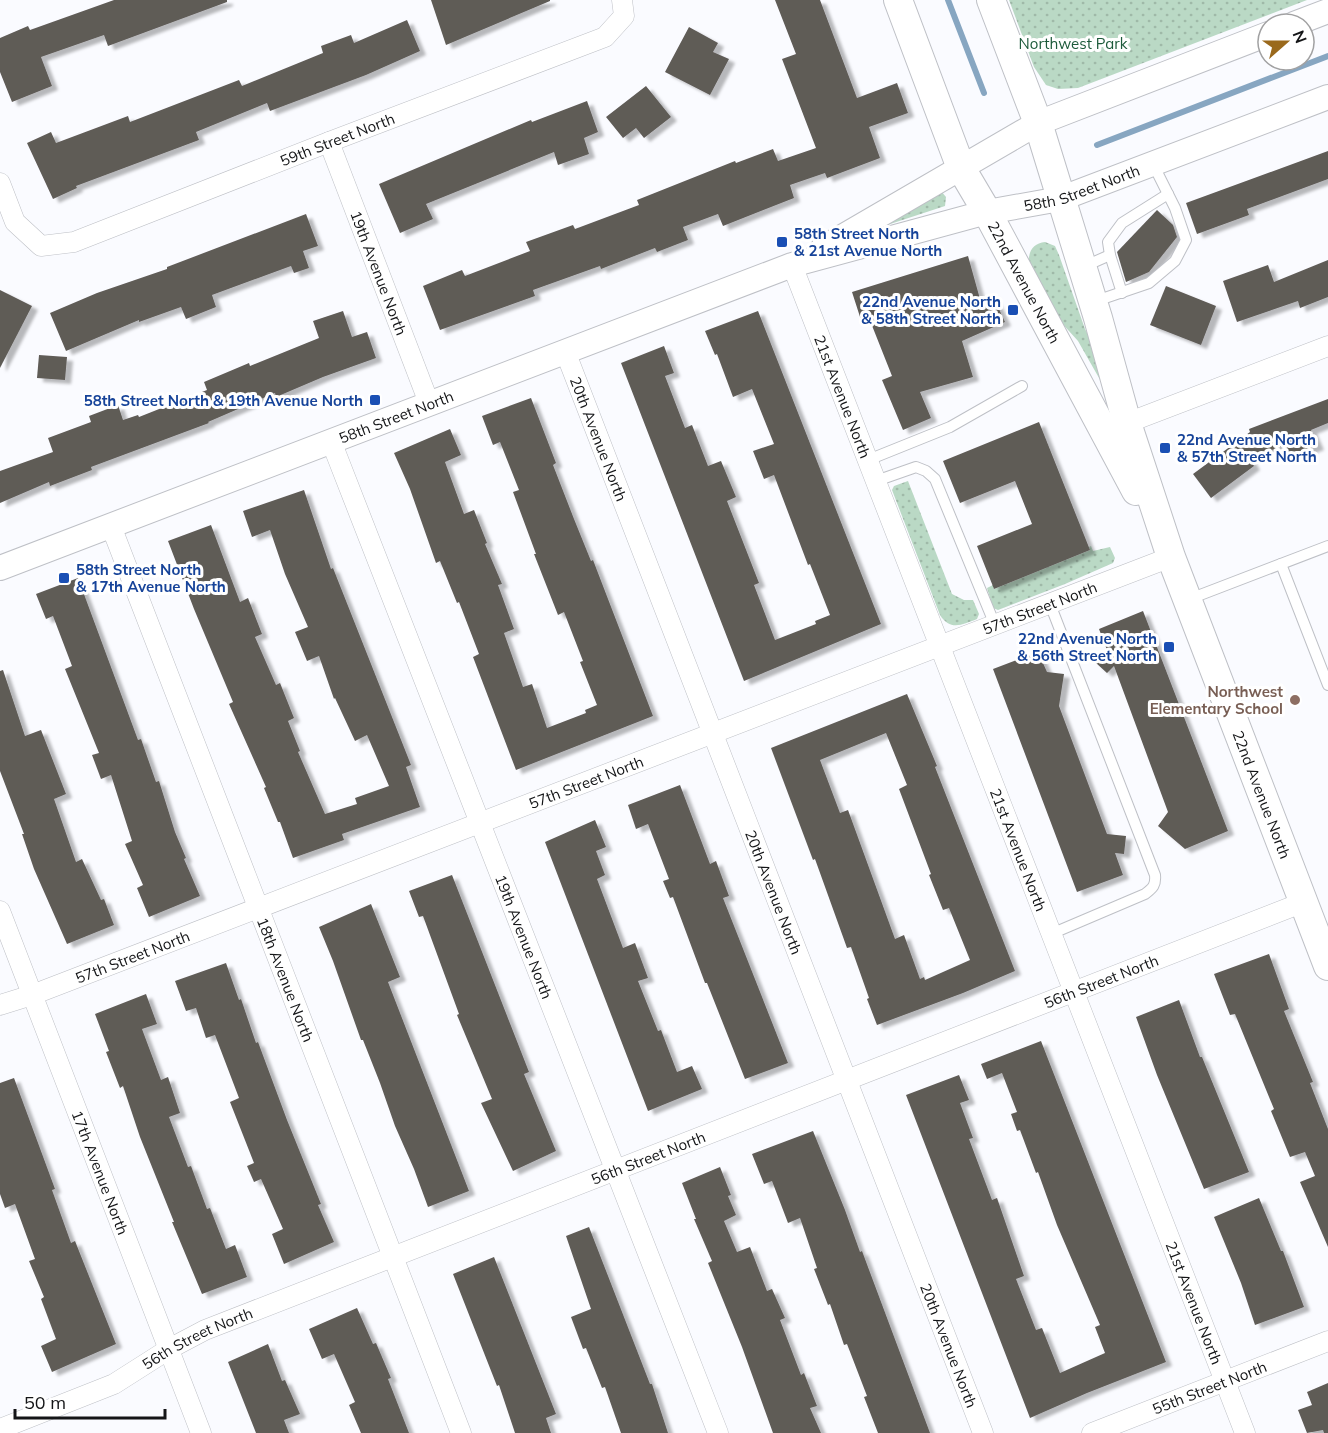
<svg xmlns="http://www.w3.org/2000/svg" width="1328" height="1433" viewBox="0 0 1328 1433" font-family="Mulish,sans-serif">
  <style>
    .green { fill: url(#green-dots) }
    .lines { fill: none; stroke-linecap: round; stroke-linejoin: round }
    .stream { stroke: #87a6c1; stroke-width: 6 }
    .building { fill: #5f5b57; fill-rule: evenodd; filter: url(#shadow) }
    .service-casing { stroke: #bec0c6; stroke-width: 12 }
    .minor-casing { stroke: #bec0c6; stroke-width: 21 }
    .tertiary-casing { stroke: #bec0c6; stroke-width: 26 }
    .secondary-casing { stroke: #bec0c6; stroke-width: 30 }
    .service { stroke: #fff; stroke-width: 10 }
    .minor { stroke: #fff; stroke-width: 20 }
    .tertiary { stroke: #fff; stroke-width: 24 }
    .secondary { stroke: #fff; stroke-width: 28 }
    .transit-dot { fill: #1a4fb4; stroke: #fff; stroke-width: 2 }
    .education-dot { fill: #8d6e63; stroke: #fff; stroke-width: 2 }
    .labels { text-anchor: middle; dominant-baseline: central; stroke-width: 6; stroke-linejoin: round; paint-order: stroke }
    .park-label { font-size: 15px; fill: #1c5a3a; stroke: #fff }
    .street-label { font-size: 15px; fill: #141517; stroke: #fff }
    .transit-label { font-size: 15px; font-weight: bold; fill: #164399; stroke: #fff; text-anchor: start }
    .education-label { font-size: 15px; font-weight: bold; fill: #785e54; stroke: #fff; text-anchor: end }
  </style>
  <defs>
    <pattern id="green-dots" width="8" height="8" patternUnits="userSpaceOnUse" patternTransform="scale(1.5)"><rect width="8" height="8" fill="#bad9c5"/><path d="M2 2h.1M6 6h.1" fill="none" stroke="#9fb9a8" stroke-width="1.8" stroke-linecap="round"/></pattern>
    <filter id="shadow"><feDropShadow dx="6" dy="4" stdDeviation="1.5" flood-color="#0004"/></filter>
  </defs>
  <rect width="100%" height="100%" fill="#fafbff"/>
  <g class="green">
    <polygon points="1009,0 1307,0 1078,88 1058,89 1046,85 1034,67"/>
    <polygon points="941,191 946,197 945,206 878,228"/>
    <path d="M1045,242l10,4 4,9 26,74 24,46 -6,10 -25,-44 -19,-21 -30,-58c-1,-11 5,-19 16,-20z"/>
    <path d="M908,481l44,113 12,6h9l6,14 -2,5c-15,6 -27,12 -37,-4l-48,-125 2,-4z"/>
    <polygon points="1091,546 1093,551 1110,547 1115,558 1113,563 1065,584 998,610 993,608 987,588 993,585 994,589 1090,550 1089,547"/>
  </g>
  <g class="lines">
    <g class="stream">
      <polyline points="948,0 984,93"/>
      <polyline points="1097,145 1328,56"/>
    </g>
  </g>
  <g class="building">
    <polygon points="114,0 227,0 227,2 108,46 104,35 41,57 52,86 12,102 0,72 0,38 28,26 30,30"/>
    <polygon points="431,0 550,0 550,1 446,45"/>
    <polygon points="775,0 820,0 857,98 897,83 908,113 869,127 880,158 827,178 825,173 790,185 794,198 723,226 718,214 683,227 688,240 657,252 655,248 601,269 600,266 533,290 535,296 440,330 423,286 462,270 465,276 530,251 526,242 573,225 575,229 639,205 637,200 735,161 736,163 773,149 778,161 816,148 782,59 796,54"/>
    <polygon points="407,20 420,51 366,75 270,111 267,103 196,132 199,140 76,186 77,188 53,199 27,143 51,132 56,143 128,116 130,122 239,80 242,86 323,53 321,46 351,35 354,43"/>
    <polygon points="689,27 718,43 713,52 729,59 710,95 665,72"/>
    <polygon points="646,86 671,117 644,138 636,128 623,138 606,117"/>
    <polygon points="587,101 598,132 584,138 589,154 558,165 554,152 426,204 433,219 400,233 379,184 531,120 532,122"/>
    <polygon points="1328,151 1328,179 1247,209 1249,215 1197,234 1186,203"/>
    <polygon points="1157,210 1173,225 1177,237 1149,272 1126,282 1117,252"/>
    <polygon points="306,214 318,246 303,251 309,268 294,273 291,266 212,295 216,307 186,319 181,307 139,322 139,320 66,351 50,313 97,293 167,269 167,267"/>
    <polygon points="968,256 980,299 992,294 1005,322 962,341 973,377 920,392 931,418 903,430 882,380 892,376 869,318 861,320 852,292"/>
    <polygon points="1328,260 1328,297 1300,308 1298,301 1237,322 1223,281 1268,265 1274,282"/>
    <polygon points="1166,286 1216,306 1201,345 1150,325"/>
    <polygon points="0,290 32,306 0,368"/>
    <polygon points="343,311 352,337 367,332 376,358 323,377 276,397 275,393 208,422 209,423 91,467 92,470 50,486 49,482 0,503 0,471 53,452 48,438 91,422 89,416 118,405 123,420 138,415 139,417 207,390 204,382 249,363 250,366 319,338 313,321"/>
    <polygon points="758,311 881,624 744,681 621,363 664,346 674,373 665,376 685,428 692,425 708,466 721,461 736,497 727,501 759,583 754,585 775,640 816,624 815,621 830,615 810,564 808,565 774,475 764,479 753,451 774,444 752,389 733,397 717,354 715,355 705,331"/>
    <polygon points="39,355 67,357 65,380 37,378"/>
    <polygon points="531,398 556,463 553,465 574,519 591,561 593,560 653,716 516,770 473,657 479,654 459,602 457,603 440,561 436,563 410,489 394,453 450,429 461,455 445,462 464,514 474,510 487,543 485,544 502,584 498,585 514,629 504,633 523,687 532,684 547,728 586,713 585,710 597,705 580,662 583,661 564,612 558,615 534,554 536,554 513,492 519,490 500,442 493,445 482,416"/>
    <polygon points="1328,399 1328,423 1311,430 1318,446 1290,457 1286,445 1249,458 1254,466 1211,498 1193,474 1250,432 1249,429"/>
    <polygon points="1039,422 1090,550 994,589 977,546 1032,524 1015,481 960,503 943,461"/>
    <polygon points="304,490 331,569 333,568 411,765 406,767 420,807 342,834 344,840 293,858 280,822 278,822 264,788 266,787 229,704 233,702 194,609 168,541 211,525 240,602 248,598 262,634 255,637 276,685 280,683 294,718 288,721 300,751 298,752 325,814 357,804 355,798 389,786 367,735 355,741 335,698 334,699 319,656 307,661 295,632 308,627 285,574 270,530 252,537 243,511"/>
    <polygon points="78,578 138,740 141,739 156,782 159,781 175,832 186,858 184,859 200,896 149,917 137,888 143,885 125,844 132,841 111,775 101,779 92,755 99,753 65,669 72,666 53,616 46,619 36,594"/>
    <polygon points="1143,611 1228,831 1185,849 1158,826 1168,812 1114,666 1107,673 1096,663 1107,650 1099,629"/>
    <polygon points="1038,652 1047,672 1064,674 1059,706 1107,834 1126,836 1124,854 1115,853 1123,875 1077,892 993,669"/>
    <polygon points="3,670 25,736 41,730 66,794 54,799 76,862 82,859 101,900 104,899 114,925 67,944 34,869 22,834 24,834 0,771 0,671"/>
    <path d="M907,694l30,72 -2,1 80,204 -52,22 -86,32 -10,-26 2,-1 -18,-51 -4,1 -32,-89 -2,1 -42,-112zM886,733l21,52 -8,4 32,85 -2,1 14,35 6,-2 21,52 -45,20 -1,-3 -4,2 -16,-44 -9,4 -47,-129 -8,3 -20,-53z"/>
    <polygon points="680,785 710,864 716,861 729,896 723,898 788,1063 745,1079 707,983 705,983 673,897 670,898 663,881 669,879 648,824 636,829 628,805"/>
    <polygon points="595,820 606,847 596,851 605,875 597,879 623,948 635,943 648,978 638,981 658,1031 661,1030 677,1072 692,1066 702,1089 648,1111 545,842"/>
    <polygon points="452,875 529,1072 524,1074 556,1151 513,1171 481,1103 492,1099 457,1015 459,1014 423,916 419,917 409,891"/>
    <polygon points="371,904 400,977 388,982 469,1191 428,1207 414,1169 395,1126 380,1083 363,1040 361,1040 333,961 319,927"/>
    <polygon points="1269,954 1289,1009 1284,1011 1313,1082 1310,1083 1328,1129 1328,1247 1300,1182 1315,1176 1305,1152 1290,1157 1271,1111 1274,1109 1235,1014 1230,1015 1214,974"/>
    <polygon points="226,963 239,1000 241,999 256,1043 258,1042 287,1120 321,1204 318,1205 334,1242 284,1264 272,1234 283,1229 261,1179 254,1182 247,1166 254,1163 230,1102 239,1098 215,1035 206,1038 196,1008 186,1011 175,981"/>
    <polygon points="146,994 157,1024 142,1029 161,1080 168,1077 180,1113 169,1117 188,1167 191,1166 207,1209 210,1208 226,1249 235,1245 247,1277 202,1294 172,1222 174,1222 140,1137 123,1086 120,1088 106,1052 109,1051 95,1014"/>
    <polygon points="1179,1000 1200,1057 1202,1057 1249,1172 1204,1189 1157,1075 1136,1017"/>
    <polygon points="1041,1041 1166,1362 1087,1393 1030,1418 906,1095 959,1075 969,1100 960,1103 973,1138 969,1139 992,1200 997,1198 1024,1276 1016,1279 1036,1330 1042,1328 1060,1373 1105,1353 1095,1327 1100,1325 1057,1225 1038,1172 1036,1173 1020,1130 1017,1131 1011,1114 1017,1112 1002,1073 987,1079 981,1064"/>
    <polygon points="14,1078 55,1189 52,1190 71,1243 75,1241 116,1344 52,1372 41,1346 56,1339 41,1299 44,1297 29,1261 35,1259 15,1204 5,1208 0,1194 0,1083"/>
    <polygon points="813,1131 845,1210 860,1252 862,1251 930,1433 878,1433 864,1397 867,1396 847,1344 844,1345 830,1304 828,1305 814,1269 817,1268 800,1218 788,1223 772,1181 764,1184 752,1154"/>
    <polygon points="720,1167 731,1195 728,1196 736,1215 724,1221 737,1252 750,1247 767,1291 772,1289 785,1318 780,1320 801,1375 804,1373 817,1406 810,1408 821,1433 773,1433 742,1347 708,1263 712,1261 694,1219 696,1219 682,1183"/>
    <polygon points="1259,1198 1281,1251 1283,1251 1304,1307 1255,1325 1241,1283 1214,1217"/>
    <polygon points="589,1227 650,1384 652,1384 668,1433 621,1433 605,1387 602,1388 586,1348 583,1349 571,1317 591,1309 566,1236"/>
    <polygon points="494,1257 556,1414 546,1418 551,1433 515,1433 499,1385 497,1386 453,1274"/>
    <polygon points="357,1308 373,1344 376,1343 391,1378 388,1379 409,1433 361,1433 349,1405 355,1402 334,1354 322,1359 309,1329"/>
    <polygon points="268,1344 282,1381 285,1380 300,1414 284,1420 289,1433 256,1433 228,1362"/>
    <polygon points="1328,1383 1328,1433 1324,1433 1323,1430 1307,1433 1298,1410 1312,1405 1307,1392"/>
  </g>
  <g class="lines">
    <g class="service-casing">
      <g id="service">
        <polyline points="1083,267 1110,255"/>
        <polyline points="1122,293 1110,255 1108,242 1122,223 1168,194"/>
        <polyline points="1093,302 1149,283 1175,261 1186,240 1175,208 1153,164"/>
        <polyline points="868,460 950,427 1022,386"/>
        <polyline points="876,481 916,467 926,471 935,479 995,625"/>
        <polyline points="1281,564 1328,685"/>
        <polyline points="1187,600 1328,546"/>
        <path d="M1050,604l105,271c1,10 -2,13 -10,19l-94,40"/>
      </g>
    </g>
    <g class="minor-casing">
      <g id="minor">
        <path id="s1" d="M329,142l100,261"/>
        <path id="s2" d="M0,183l15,39 26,24 33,-4 255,-100 276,-105 19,-21 -2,-16"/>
        <path id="s3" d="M792,265l453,1168"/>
        <path id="s4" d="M565,351l418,1082"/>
        <polyline points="1127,423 1328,346"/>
        <path id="s5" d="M331,441l387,992"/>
        <path id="s6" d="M111,526l350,907"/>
        <path id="s7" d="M0,911l201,522"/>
        <path id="s8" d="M0,1005l32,-10 1139,-438"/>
        <path id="s9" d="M0,1429l114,-45 55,-35 36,-19 1099,-428"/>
        <path id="s10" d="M1092,1433l236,-92"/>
      </g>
    </g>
    <g class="tertiary-casing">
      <g id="tertiary">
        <polyline points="1294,24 1328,11"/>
        <polyline points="823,248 1038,123 1268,34"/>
        <path id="s11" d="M0,568l792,-303 195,-53 73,-13 268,-102"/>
      </g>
    </g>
    <g class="secondary-casing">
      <g id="secondary">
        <path id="s12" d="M898,0l63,168 26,44 149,279"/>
        <path id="s13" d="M991,0l47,123 60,195 29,105 44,134 157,409"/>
      </g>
    </g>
    <use href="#service" class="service"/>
    <use href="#minor" class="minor"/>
    <use href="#tertiary" class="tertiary"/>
    <use href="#secondary" class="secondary"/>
  </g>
  <g class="transit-dot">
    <rect x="776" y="236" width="12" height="12" rx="3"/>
    <rect x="1007" y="304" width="12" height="12" rx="3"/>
    <rect x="369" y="394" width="12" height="12" rx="3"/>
    <rect x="1159" y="442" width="12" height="12" rx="3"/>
    <rect x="58" y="572" width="12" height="12" rx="3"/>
    <rect x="1163" y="641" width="12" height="12" rx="3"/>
  </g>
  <circle class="education-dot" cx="1295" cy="700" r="6"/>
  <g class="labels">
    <g class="park-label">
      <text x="1073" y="43">Northwest Park</text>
    </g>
    <g class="street-label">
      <text stroke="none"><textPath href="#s2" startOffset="393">59th Street North</textPath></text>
      <text stroke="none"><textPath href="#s11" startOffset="1148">58th Street North</textPath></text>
      <text stroke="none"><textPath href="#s1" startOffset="140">19th Avenue North</textPath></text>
      <text stroke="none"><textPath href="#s12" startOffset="310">22nd Avenue North</textPath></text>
      <text stroke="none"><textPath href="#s3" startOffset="141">21st Avenue North</textPath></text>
      <text stroke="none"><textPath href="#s11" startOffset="424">58th Street North</textPath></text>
      <text stroke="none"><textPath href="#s4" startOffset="94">20th Avenue North</textPath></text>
      <text stroke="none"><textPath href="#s8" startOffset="1113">57th Street North</textPath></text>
      <text stroke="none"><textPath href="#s8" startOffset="627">57th Street North</textPath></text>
      <text stroke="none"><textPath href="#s13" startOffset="840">22nd Avenue North</textPath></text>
      <text stroke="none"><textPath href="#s3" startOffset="627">21st Avenue North</textPath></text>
      <text stroke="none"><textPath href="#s4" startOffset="580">20th Avenue North</textPath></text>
      <text stroke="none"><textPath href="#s5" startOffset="532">19th Avenue North</textPath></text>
      <text stroke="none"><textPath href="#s8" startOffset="141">57th Street North</textPath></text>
      <text stroke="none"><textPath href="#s6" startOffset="486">18th Avenue North</textPath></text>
      <text stroke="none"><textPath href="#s9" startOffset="1190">56th Street North</textPath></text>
      <text stroke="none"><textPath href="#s9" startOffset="704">56th Street North</textPath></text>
      <text stroke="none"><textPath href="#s7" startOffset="280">17th Avenue North</textPath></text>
      <text stroke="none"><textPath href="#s3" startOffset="1113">21st Avenue North</textPath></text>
      <text stroke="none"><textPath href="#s9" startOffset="218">56th Street North</textPath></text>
      <text stroke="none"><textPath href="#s4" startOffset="1066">20th Avenue North</textPath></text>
      <text stroke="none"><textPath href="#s10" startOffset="126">55th Street North</textPath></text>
    </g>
    <g class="transit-label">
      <text x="794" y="233">58th Street North<tspan x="794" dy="17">&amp; 21st Avenue North</tspan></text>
      <text x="1001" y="301" text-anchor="end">22nd Avenue North<tspan x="1001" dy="17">&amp; 58th Street North</tspan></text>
      <text x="363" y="400" text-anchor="end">58th Street North &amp; 19th Avenue North</text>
      <text x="1177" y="439">22nd Avenue North<tspan x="1177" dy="17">&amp; 57th Street North</tspan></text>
      <text x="76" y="569">58th Street North<tspan x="76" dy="17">&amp; 17th Avenue North</tspan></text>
      <text x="1157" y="638" text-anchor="end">22nd Avenue North<tspan x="1157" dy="17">&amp; 56th Street North</tspan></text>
    </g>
    <g class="education-label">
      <text x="1283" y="691">Northwest<tspan x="1283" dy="17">Elementary School</tspan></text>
    </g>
  </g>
  <g transform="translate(1286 42) rotate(69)"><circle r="28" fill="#ffffff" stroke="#a1a1a2" stroke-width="1.5"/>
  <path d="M0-4.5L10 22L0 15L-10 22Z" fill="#9a691c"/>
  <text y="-9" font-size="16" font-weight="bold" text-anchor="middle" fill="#141517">N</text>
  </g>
  <path d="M15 1409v9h150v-9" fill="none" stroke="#141517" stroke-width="3"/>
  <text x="24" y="1409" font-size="18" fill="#141517" stroke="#ffffff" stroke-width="4.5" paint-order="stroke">50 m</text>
</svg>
